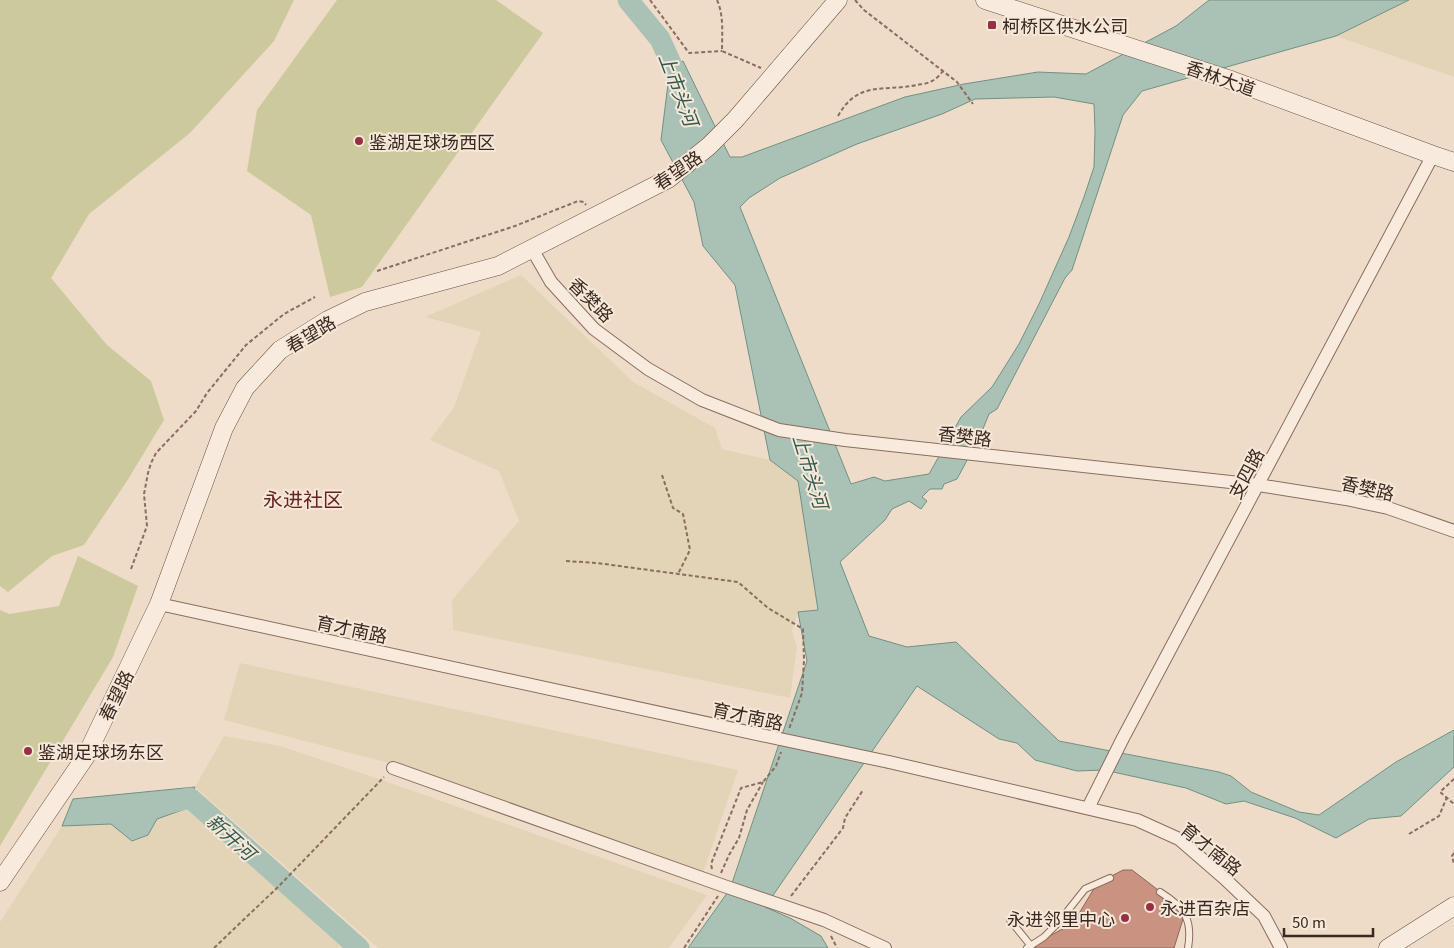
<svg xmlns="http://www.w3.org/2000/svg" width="1454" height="948" viewBox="0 0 1454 948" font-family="Georgia,'Noto Sans SC',serif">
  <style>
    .farmland { fill: #e3d4b7 }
    .green { fill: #ccc99d }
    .water { fill: #aac2b6; stroke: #709183; fill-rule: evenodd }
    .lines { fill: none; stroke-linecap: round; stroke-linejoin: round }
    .river { stroke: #aac2b6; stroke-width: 21 }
    .building { fill: #ca9281; stroke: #8d665a }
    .lane-casing { stroke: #8a6d5e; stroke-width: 8 }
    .street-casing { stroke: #8a6d5e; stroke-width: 14 }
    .secondary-casing { stroke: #6c4f41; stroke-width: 19 }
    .path { stroke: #8a6d5e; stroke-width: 2; stroke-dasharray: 4 2.5; stroke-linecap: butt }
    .lane { stroke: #f8ebdd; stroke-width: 6 }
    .street { stroke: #f8ebdd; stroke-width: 12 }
    .secondary { stroke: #f8ebdd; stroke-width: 18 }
    .street-bridge-casing { stroke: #8a6d5e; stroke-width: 14; stroke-linecap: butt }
    .street-bridge { stroke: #f8ebdd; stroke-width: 12 }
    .poi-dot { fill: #973044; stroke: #f5e8d9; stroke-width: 2 }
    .labels { text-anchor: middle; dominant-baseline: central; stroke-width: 4; stroke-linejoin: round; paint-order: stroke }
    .poi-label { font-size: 18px; fill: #3b2921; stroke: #f5e8d9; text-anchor: start }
    .street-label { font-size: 18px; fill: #3b2921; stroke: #f5e8d9 }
    .water-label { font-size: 19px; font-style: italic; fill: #315a50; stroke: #f5e8d9 }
    .quarter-label { font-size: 20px; fill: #662322; stroke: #f5e8d9 }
  </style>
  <rect width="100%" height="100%" fill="#eedcc9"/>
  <g class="farmland">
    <polygon points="1409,0 1454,0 1454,77 1336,36"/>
    <polygon points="521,275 633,382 715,428 722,449 770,460 798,480 818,610 798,612 792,631 797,647 790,698 453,630 452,600 519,521 499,471 430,440 454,407 481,332 425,317"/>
    <polygon points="240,663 738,770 703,873 393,764 224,720"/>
    <polygon points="224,736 280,746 379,779 707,895 669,948 378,948 195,787"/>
    <polygon points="188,808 347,948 0,948 0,922 62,826 111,824 148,835 157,819"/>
  </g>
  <g class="green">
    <polygon points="0,0 294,0 274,41 190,133 89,214 51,278 107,345 151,381 164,420 127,481 84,545 52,556 8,592 0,586"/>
    <polygon points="337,0 496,0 543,33 362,287 330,297 311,215 247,171 257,110"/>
    <polygon points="78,556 138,586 113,657 0,846 0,610 9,614 59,606"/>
  </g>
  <g class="water">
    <path d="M1209,0h200l-73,36 -194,55 -19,24 -51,155 -7,8 -68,131 -8,5 -9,22 -23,43 -13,5 -2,5h-12l-8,8 5,4 -6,8 -12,-8 -17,8 -7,11 -45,42 29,74 38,11 49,-5 103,99 160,31 12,4 20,16 48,20 20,3 77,-53 58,-32v37l-53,49 -32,3 -33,19 -41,-20 -51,-17 -18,3 -40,-16 -82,-18 -27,1 -42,-11 -18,-17 -18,-4 -82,-53 -152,221 25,11 31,18 7,12h-140l42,-59 77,-228 -9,-49 20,-2 -20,-129 -28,-21 -35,-175 -32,-39 -9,-44 -33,-62 9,-72 13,-7 47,96h12l163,-60 59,-13 74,-12 48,2 90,-48zM1054,97l40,7 1,27 -1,36 -10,30 -15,40 -30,67 -20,40 -27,43 -31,30 -32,57 -44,7 -11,-4 -23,7 -111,-277 9,-9 31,-20 77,-34 85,-30 33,-15z"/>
    <polygon points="195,787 188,808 157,819 148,835 132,841 111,824 62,826 73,799"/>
  </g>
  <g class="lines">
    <g class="river">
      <polyline points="628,0 660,39 685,94"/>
      <polyline points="164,804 190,798 359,948"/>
    </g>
  </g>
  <polygon class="building" points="1123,870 1132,870 1179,906 1182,912 1183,919 1174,948 1027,948 1070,925 1075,920 1095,887 1102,881"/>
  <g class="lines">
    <g class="lane-casing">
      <g id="lane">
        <path d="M1160,892c24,15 33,27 28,56"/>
        <polyline points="1010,920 1031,946"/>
        <polyline points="1027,948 1044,937 1058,923 1085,889 1110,878"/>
      </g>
    </g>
    <g class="street-casing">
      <g id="street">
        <polyline points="532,249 551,282 594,329 648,369 702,400 779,430 845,440 1258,485 1346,499 1388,508 1454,531"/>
        <polyline points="159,604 780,739"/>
        <polyline points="889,762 1137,820 1179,839 1224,878 1264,916 1281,948"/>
        <polyline points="393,768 724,886 824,920 885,948"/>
        <polyline points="1088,808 1123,738 1433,155"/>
      </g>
    </g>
    <g class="secondary-casing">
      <g id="secondary">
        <polyline points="985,0 1228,79 1433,155 1454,162"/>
        <polyline points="0,882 86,756 159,604 224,428 245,388 280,350 328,320 365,302 498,266 668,179 709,146 735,120 838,0"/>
        <polyline points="1388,948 1454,906"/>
      </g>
    </g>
    <g class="path">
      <polyline points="650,0 689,53 722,51"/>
      <path d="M717,0c7,15 5,35 5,51l39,17"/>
      <polyline points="855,0 864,10 957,82 973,104"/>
      <path d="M838,116c20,-36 46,-24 79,-31 4,-1 10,-1 15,-4 4,-2 8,-6 11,-10"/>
      <polyline points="377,271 515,226 578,201 584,202 586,205"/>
      <polyline points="662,475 673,508 683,514 690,550 678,574"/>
      <polyline points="566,561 597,563 738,582 768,608 803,629 804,660 802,693 789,729"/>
      <polyline points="131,569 147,526 144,494 148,473 151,463 156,453 196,411 207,393 246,345 284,314 315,297"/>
      <polyline points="1454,779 1440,792 1454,804"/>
      <polyline points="1409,834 1439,816 1447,797"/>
      <polyline points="1454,853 1452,856 1454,864"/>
      <polyline points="712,869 711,864 741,788 763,782 776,766 781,752"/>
      <polyline points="721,873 729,855 739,838 747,810 763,782"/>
      <polyline points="791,896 843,828 845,818 863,790"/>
      <polyline points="831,936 837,948"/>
      <polyline points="214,948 279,886 384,777"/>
      <polyline points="684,948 718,896"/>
    </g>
    <use href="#lane" class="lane"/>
    <use href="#street" class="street"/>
    <use href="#secondary" class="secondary"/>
    <g class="street-bridge-casing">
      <polyline id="street-bridge" points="780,739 889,762"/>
    </g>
    <use href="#street-bridge" class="street-bridge"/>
  </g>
  <g class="poi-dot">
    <rect x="987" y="20" width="10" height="10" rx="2.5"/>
    <circle cx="359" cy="141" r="5"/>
    <circle cx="28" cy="751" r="5"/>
    <circle cx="1150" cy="907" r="5"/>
    <circle cx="1125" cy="918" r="5"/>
  </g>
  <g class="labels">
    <g class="poi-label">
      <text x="1002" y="25">柯桥区供水公司</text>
      <text x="369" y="141">鉴湖足球场西区</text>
      <text x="38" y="751">鉴湖足球场东区</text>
      <text x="1160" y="907">永进百杂店</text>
      <text x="1115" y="918" text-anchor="end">永进邻里中心</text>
    </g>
    <g class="street-label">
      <text transform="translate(1221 77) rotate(19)">香林大道</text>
      <text transform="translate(677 169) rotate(-35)">春望路</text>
      <text transform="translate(592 299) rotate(45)">香樊路</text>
      <text transform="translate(310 333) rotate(-31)">春望路</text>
      <text transform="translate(965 435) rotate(7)">香樊路</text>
      <text transform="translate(1245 473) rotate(-62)">支四路</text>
      <text transform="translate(1368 487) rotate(13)">香樊路</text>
      <text transform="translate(352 628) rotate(12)">育才南路</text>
      <text transform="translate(115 695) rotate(-64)">春望路</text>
      <text transform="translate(748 715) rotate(12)">育才南路</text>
      <text transform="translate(1212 848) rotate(39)">育才南路</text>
    </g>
    <g class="water-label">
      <text transform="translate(680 89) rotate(69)">上市头河</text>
      <text transform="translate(812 471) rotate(73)">上市头河</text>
      <text transform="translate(232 836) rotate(42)">新开河</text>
    </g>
    <g class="quarter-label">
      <text x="303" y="498">永进社区</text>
    </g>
  </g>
  <path d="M1284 928v8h89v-8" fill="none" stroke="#3b2921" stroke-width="2.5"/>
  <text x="1292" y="928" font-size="15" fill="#3b2921" stroke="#f5e8d9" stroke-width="4" paint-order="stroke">50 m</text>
</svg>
